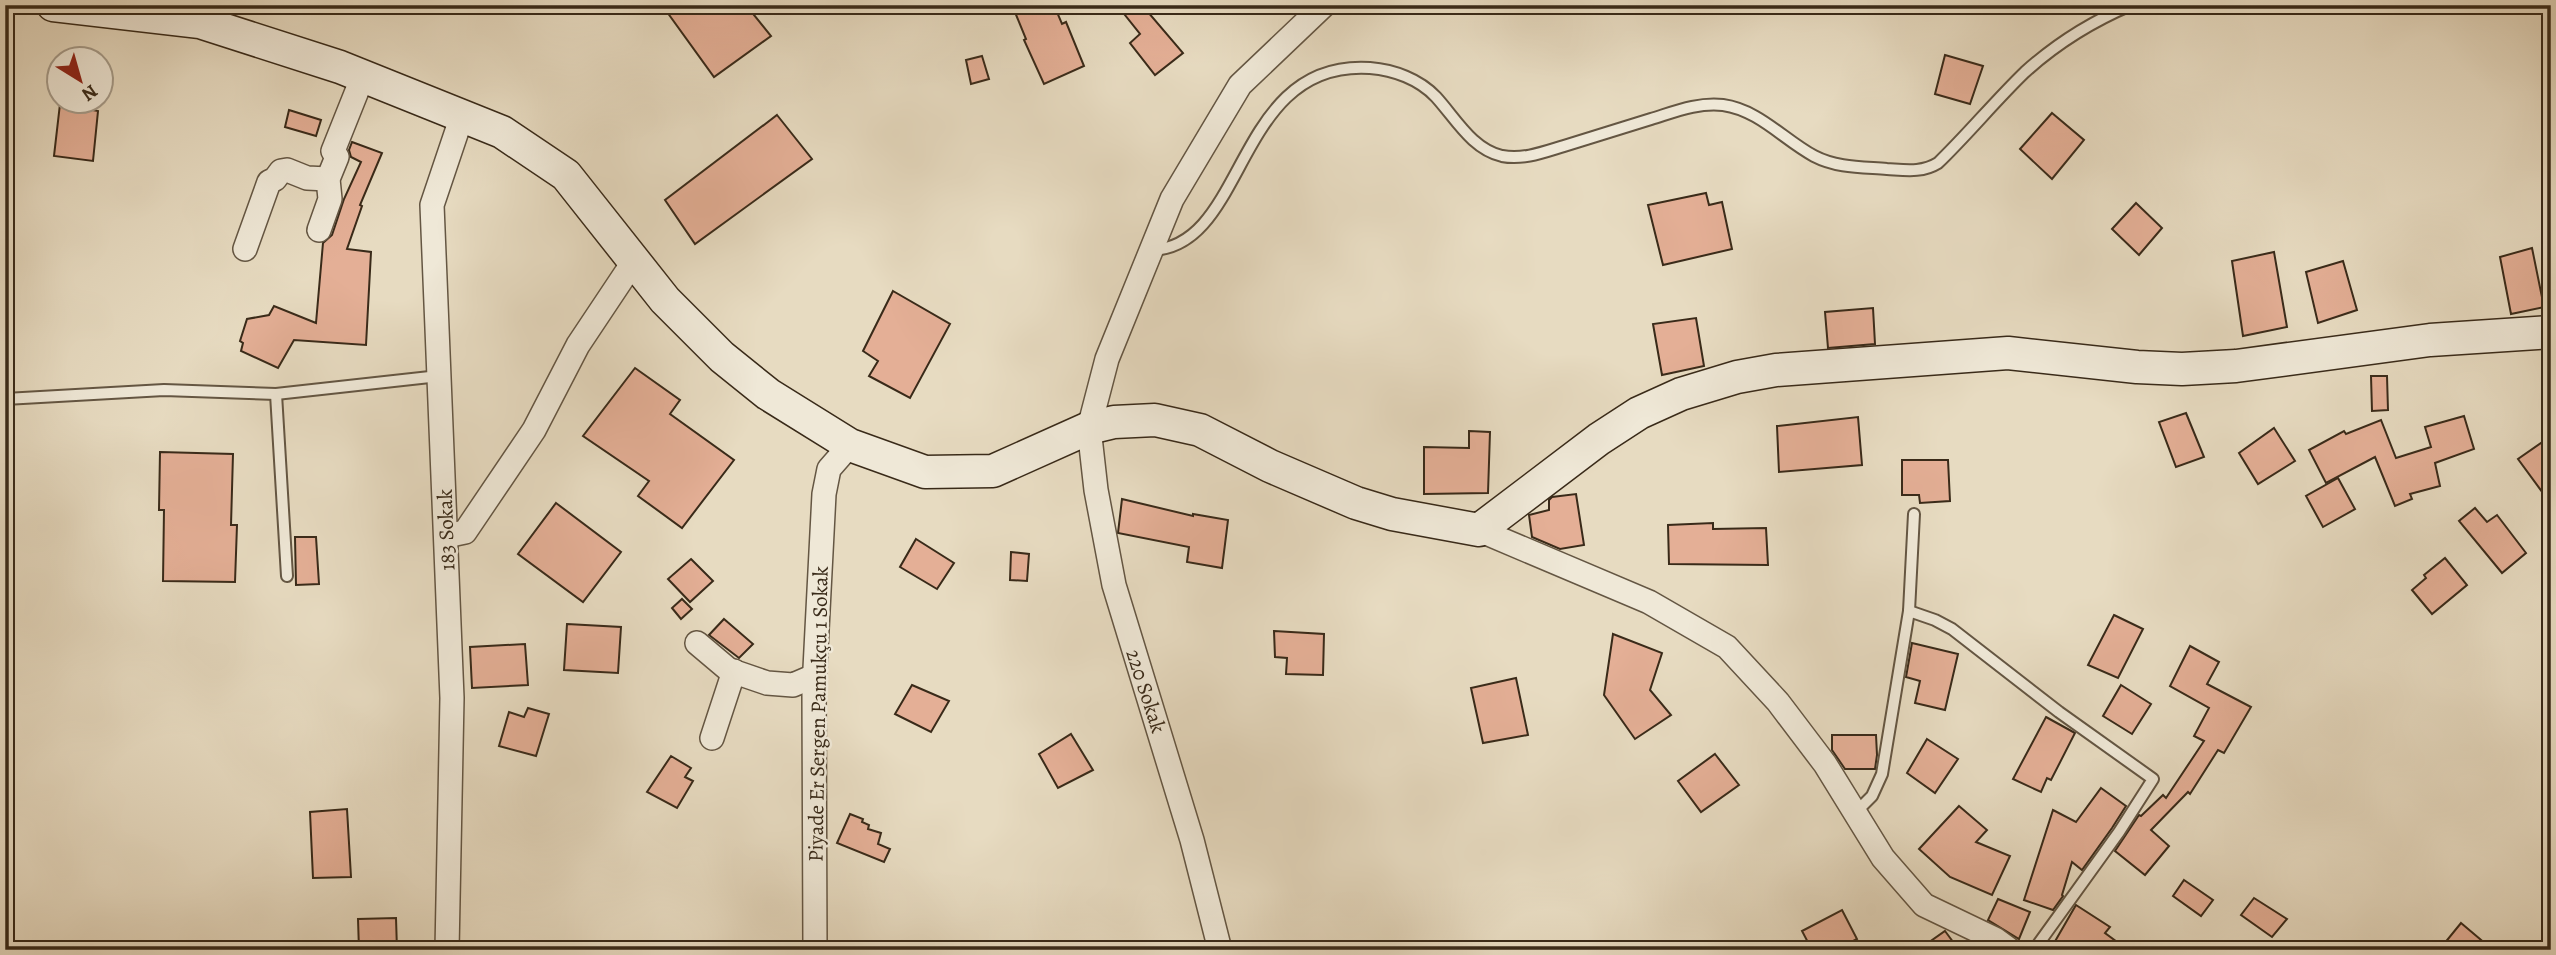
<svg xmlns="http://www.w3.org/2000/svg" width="2556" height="955" viewBox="0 0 2556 955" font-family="Alegreya,serif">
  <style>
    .building { fill: #e4af96; stroke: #392a19; stroke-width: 2 }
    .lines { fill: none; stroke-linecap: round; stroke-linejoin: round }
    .lane-casing { stroke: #645643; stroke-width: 14 }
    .street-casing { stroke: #645643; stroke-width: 26 }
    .secondary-casing { stroke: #392a19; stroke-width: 35 }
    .lane { stroke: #efe8d7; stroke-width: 10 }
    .street { stroke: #efe8d7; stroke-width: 23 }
    .secondary { stroke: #efe8d7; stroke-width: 32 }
    .labels { text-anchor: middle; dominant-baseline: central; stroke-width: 5; stroke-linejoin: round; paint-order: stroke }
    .street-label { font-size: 21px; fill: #392a19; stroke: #efe8d7 }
  </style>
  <rect width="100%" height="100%" fill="#e7dbc1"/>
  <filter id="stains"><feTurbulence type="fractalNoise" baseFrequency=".00286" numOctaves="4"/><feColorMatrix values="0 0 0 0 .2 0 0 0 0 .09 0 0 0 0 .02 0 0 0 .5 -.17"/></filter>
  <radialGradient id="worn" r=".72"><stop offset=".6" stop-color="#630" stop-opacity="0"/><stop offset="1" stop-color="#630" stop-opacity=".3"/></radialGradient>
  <g class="building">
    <polygon points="662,5 746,5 771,36 714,77"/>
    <polygon points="1012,5 1054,5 1062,24 1066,22 1084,66 1044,84 1024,40 1026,39"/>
    <polygon points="1117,5 1142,5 1183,53 1155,75 1130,43 1140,34"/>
    <polygon points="1945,55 1983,66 1970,104 1935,94"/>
    <polygon points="982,56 989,79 971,84 966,60"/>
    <polygon points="60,104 98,111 93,161 54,156"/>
    <polygon points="289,110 321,120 316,136 285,127"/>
    <polygon points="2052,113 2084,140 2052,179 2020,149"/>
    <polygon points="777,115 812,159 695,244 665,200"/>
    <polygon points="352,142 382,153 360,205 362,206 347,249 371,252 366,345 294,340 278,368 241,351 243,343 240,341 247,319 269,315 274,306 316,323 323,243 332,235 344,199 361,162 351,157 349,150"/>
    <polygon points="1706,193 1709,205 1722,202 1732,249 1663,265 1648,205"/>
    <polygon points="2136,203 2162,228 2139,255 2112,229"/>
    <polygon points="2532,248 2544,307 2511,314 2500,257"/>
    <polygon points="2274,252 2287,327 2243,336 2232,261"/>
    <polygon points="2343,261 2357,310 2318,323 2306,272"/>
    <polygon points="893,291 950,324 910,398 869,376 878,361 863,351"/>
    <polygon points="1873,308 1875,344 1828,348 1825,312"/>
    <polygon points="1696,318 1704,366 1662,375 1653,324"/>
    <polygon points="635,368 680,400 670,414 734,460 682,528 638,496 649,481 583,436"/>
    <polygon points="2371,376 2387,376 2388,410 2372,411"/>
    <polygon points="2186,413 2204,457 2176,467 2159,422"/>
    <polygon points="2464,416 2474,449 2435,463 2440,486 2410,494 2412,499 2395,506 2375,457 2326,483 2309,450 2344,431 2346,434 2381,420 2396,458 2431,447 2425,427"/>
    <polygon points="1858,417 1862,465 1779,472 1777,426"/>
    <polygon points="2274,428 2295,461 2258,484 2239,453"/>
    <polygon points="1469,431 1490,432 1488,493 1424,494 1424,447 1469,448"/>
    <polygon points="2551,436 2551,504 2518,459"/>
    <polygon points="160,452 233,454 231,525 237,525 235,582 163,581 164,510 159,510"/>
    <polygon points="1902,460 1948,460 1950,501 1920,503 1919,495 1902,495"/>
    <polygon points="2338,478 2355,509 2323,527 2306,496"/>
    <polygon points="1576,494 1584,545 1560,549 1532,537 1529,515 1549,510 1549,500 1552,497"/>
    <polygon points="1122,499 1193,516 1193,514 1228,520 1222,568 1187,562 1189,547 1118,533"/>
    <polygon points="556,503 621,552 583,602 518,554"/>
    <polygon points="2475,508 2487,522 2497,515 2526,553 2502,573 2459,521"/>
    <polygon points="1713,523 1713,529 1766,528 1768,565 1669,564 1668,525"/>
    <polygon points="295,537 316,537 319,584 296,585"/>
    <polygon points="916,539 954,563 937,589 900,567"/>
    <polygon points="1011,552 1029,554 1027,581 1010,580"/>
    <polygon points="2445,558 2467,585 2432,614 2412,590 2426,578 2424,575"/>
    <polygon points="691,559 713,581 690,602 668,579"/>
    <polygon points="682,599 692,609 681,619 672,608"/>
    <polygon points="2114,615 2143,629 2118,678 2088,665"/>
    <polygon points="724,619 753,644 739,658 709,635"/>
    <polygon points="567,624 621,627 618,673 564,670"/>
    <polygon points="1274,631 1324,634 1323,675 1286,674 1287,658 1275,657"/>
    <polygon points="1613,634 1662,653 1650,690 1671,715 1635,739 1604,695"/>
    <polygon points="1912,643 1958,654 1945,710 1915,703 1920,681 1906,677"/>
    <polygon points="525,644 528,685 472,688 470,647"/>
    <polygon points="2190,646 2219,662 2207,684 2251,707 2224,753 2218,750 2190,794 2188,792 2151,830 2169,846 2145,875 2115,851 2139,815 2141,816 2163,795 2166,798 2204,741 2194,736 2209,708 2170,686"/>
    <polygon points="1516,678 1528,735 1483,743 1471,688"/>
    <polygon points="912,685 949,701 931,732 895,714"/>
    <polygon points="2121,685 2151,704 2132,734 2103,716"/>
    <polygon points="528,708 549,714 536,756 499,746 509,712 524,717"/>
    <polygon points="2046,717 2075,733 2051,780 2047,778 2041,792 2013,779"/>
    <polygon points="1071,734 1093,770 1058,788 1039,754"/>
    <polygon points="1832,735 1876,735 1877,755 1875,769 1845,769 1832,750"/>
    <polygon points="1927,739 1958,759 1935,793 1907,773"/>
    <polygon points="1715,754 1739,785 1701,812 1678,781"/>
    <polygon points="671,756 691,768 685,777 693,781 677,808 647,792"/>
    <polygon points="2101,788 2126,806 2112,828 2082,870 2072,862 2062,895 2063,896 2053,910 2024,900 2053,810 2076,822"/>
    <polygon points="1959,806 1987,830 1976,842 2010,856 1992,895 1950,877 1919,849"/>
    <polygon points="347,809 351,877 313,878 310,812"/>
    <polygon points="850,814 863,819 862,822 869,825 868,829 881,833 878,844 890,849 884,862 837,843"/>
    <polygon points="2184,880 2213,900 2201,916 2173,896"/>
    <polygon points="2254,898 2287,919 2272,937 2241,915"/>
    <polygon points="1998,899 2030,912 2019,939 1988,920"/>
    <polygon points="2076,905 2110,927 2105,933 2128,950 2050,950"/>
    <polygon points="1842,910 1857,939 1836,950 1812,950 1802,931"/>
    <polygon points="396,918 397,950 359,950 358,919"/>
    <polygon points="2461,923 2493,950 2439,950"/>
    <polygon points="1945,931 1959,950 1918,950"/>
  </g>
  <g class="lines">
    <g class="lane-casing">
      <g id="lane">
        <path d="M1152,250c96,-3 82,-191 218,-182 24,2 49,11 66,29 20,22 36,52 66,59 22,4 42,-4 62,-10 29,-9 58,-18 87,-27 23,-7 47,-17 72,-14 36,5 61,35 91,51 23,12 48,11 73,13 18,1 35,4 51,-6 30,-29 57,-62 87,-91 31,-28 68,-51 106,-67"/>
        <polyline points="276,394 287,576"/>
        <polyline points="5,399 164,390 276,394 439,376"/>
        <polyline points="1909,611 1935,620 1952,629 2059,712 2153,779 2119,832 2034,950"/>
        <polyline points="1855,813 1872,796 1882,774 1909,611 1914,514"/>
      </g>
    </g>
    <g class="street-casing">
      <g id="street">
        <polyline points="319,230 330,199 328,179 337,157 333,151 363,76"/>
        <polyline points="245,249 269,182 275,179 281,171 287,170 307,178 328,179"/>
        <polyline points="1479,530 1649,602 1727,647 1778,702 1825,764 1883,858 1924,905 1995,939 2010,950"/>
        <polyline points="446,536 465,532 534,430 578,345 634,261"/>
        <polyline points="697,643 729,670 767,683 793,685 814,676"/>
        <polyline points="712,738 734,671"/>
        <polyline points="447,950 452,698 432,205 462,116"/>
        <polyline points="815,950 814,688 824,494 829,469 850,445"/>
        <polyline points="1220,950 1192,840 1114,585 1096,490 1089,428 1107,359 1172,199 1240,85 1324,5"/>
      </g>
    </g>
    <g class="secondary-casing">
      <polyline id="secondary" points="53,5 200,22 340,67 502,132 566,175 665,300 722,357 768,394 850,445 925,472 993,471 1089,428 1114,422 1155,420 1200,430 1270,466 1356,503 1392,514 1479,530 1599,439 1639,413 1681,394 1737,377 1776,370 2008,353 2137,367 2182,369 2236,366 2430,340 2551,332"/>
    </g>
    <use href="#lane" class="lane"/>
    <use href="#street" class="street"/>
    <use href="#secondary" class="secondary"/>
  </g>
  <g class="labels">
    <g class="street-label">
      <text transform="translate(446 530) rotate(-92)">183 Sokak</text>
      <text transform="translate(1146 691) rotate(72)">220 Sokak</text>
      <text transform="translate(818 714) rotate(-89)">Piyade Er Sergen Pamukçu 1 Sokak</text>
    </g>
  </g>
  <rect width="2556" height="955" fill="none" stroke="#e7dbc1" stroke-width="28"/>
  <rect x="7" y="7" width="2542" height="941" fill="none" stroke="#392a19" stroke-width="3.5"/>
  <rect x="14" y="14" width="2528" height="927" fill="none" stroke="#392a19" stroke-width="2"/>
  <g transform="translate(80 80) rotate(143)"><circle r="33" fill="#efe8d7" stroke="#a69c8b" stroke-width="2"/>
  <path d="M0-5L12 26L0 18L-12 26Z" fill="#8f2418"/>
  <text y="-10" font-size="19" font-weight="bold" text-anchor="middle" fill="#392a19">N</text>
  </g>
  <rect width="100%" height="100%" filter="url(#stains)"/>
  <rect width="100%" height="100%" fill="url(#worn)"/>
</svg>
